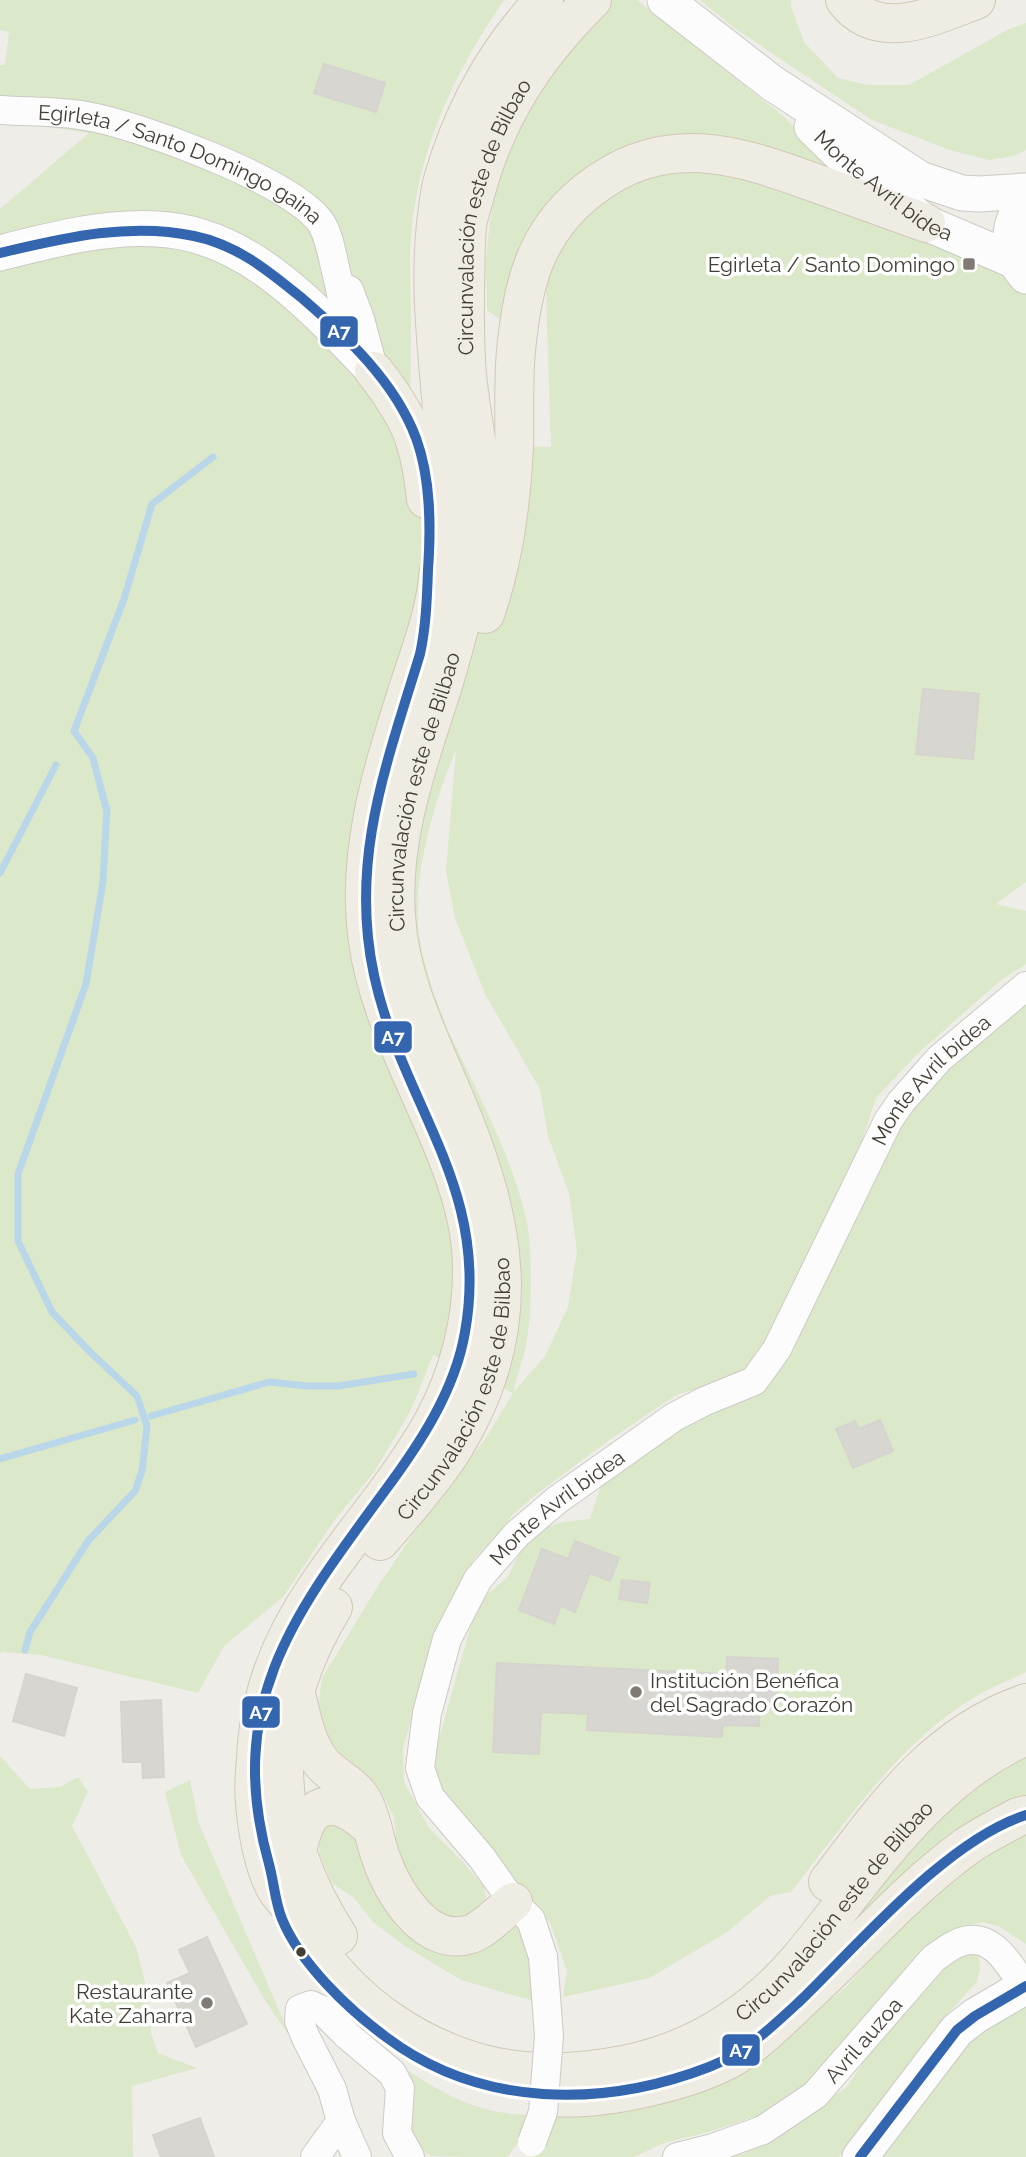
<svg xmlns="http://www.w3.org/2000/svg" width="1026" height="2157" viewBox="0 0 1026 2157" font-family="Raleway,sans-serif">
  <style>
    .green { fill: #dbe8c9; fill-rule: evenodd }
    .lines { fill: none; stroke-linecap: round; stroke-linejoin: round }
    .stream { stroke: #bad7ea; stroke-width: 7 }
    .building { fill: #d8d6d0; stroke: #d6d4ce; stroke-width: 2 }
    .minor-casing { stroke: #cccac5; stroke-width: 30 }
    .tertiary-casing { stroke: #cccac5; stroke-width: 37 }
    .primary-casing { stroke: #d0c9b6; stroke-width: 40 }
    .minor { stroke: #fcfcfc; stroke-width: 28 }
    .tertiary { stroke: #fcfcfc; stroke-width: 35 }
    .primary { stroke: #efece3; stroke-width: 38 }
    .minor-bridge-casing { stroke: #cccac5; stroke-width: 30; stroke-linecap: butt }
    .minor-bridge { stroke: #fcfcfc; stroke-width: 28 }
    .bus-1-casing { stroke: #fff; stroke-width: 16 }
    .bus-1 { stroke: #3466b0; stroke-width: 10 }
    .poi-dot { fill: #7f7b74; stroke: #fff; stroke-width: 2.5 }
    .bus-dot { fill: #433e35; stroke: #fff; stroke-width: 2.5 }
    .labels { text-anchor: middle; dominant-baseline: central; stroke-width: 7; stroke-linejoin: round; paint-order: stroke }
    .street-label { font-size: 21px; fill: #433e35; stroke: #fff }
    .poi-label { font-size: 21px; fill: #433e35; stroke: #fff; text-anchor: end }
    .line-badge { stroke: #fff; stroke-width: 2.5 }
    .badge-label { font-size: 19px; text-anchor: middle; font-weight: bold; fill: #fff }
  </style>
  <rect width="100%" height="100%" fill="#eeede8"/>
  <g class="green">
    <path d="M0,0h504c-43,63 -76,128 -89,204 -8,41 -4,86 -4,128 0,37 -2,75 2,112l138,3 -5,-155 7,-38 20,-33 52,-45 88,-13 289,104 24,22v593l-30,22 30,7v53l-26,17 -84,74 -40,43 -15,46 -49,121 -67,110 -69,20 -71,48 -71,53 -21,18 -15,22 -23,22 -32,57 -40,132 1,35 25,46 34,34 21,25 3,18 -18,19 -50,-20 -22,-54 -3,-33 -15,-29 -18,-18 -29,-21 -15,-33 5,-38 56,-92 49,-72 59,-76 27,-45 -80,-38 -22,55 -37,62 -41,50 -50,75 -59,49 -26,47 -157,-38 -40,-3 -1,4v-1447l89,-76 -89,-13v-55h5l4,-33 -9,-2zM456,750l-10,121 9,47 30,76 55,95 8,47 21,57 8,58 -9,56 -23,49 -31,36c2,-15 9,-31 12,-47 6,-28 7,-98 0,-127 -15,-65 -49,-125 -77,-186 -12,-28 -23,-60 -29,-91 -10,-59 13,-137 36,-191z"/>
    <polygon points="612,0 637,0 783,116 853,184 778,149 748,142 634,149 501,320 487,310 486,259 490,220 498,182 530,90 596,11"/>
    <polygon points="700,0 791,0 791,7 804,42 838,78 868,85 909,85 1007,30 1026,23 1026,150 1014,156 989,160 950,150 872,120 733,27"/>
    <path d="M1026,994v678c-17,8 -36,16 -53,26 -76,47 -128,125 -182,194l-21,4 -44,37 -77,45 -86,19 4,-26 -17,-49 -21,-18 -87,-109 -6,-14 -2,-25 35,-124 10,-31 28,-23 23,-45 32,-11 28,-3 11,-34 85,-62 69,-29 147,-273 28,-37z"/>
    <polygon points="1026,1747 1026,1795 1020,1796 976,1818 904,1881 803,1978 916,1836"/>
    <polygon points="0,1756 30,1789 60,1787 78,1777 88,1792 72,1826 136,1947 148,1994 151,2033 158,2053 197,2068 132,2086 133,2157 0,2157"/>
    <polygon points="190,1780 199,1824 291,2038 266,2002 181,1855 165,1792"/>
    <polygon points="330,1820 349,1820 395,1911 516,1924 531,1941 538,1999 530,2000 461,1980 405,1946 373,1922 354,1898 332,1883 320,1855 317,1833"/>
    <polygon points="1026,1825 1026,1944 998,1926 983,1922 957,1928 925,1946 821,2073 763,2114 709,2132 664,2143 634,2157 533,2157 545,2136 555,2106 745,2067 846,1987 932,1890"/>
    <path d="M978,1952l2,17 -3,13c-52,53 -92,117 -138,175h-108l14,-4 30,-18 72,-48 23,-35 81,-93z"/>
    <polygon points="1026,2003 1026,2157 873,2157 964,2037"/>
    <path d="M381,2052c48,33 84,60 144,63l5,13 -23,29c-14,0 -65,0 -75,-1 -33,-15 -42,-72 -51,-104z"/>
  </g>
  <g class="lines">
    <g class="stream">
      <polyline points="76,727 74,731 93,758 106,808"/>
      <polyline points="74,731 124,599 152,504 213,457"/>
      <polyline points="0,873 56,765"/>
      <polyline points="151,1416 269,1382 308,1386 338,1386 414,1374"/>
      <polyline points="0,1459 135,1420"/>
      <polyline points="25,1650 30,1632 88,1541 135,1491 142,1471 147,1426 137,1396 90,1352 52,1312 18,1241 18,1174 86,984 103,882 107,808"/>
    </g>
  </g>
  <g class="building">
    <polygon points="324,64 385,83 376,112 314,93"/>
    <polygon points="923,689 979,694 973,759 916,754"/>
    <polygon points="880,1420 893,1451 853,1468 836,1429 855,1421 859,1429"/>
    <polygon points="575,1541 619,1558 610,1581 590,1573 575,1612 561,1606 554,1624 519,1610 542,1549 568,1559"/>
    <polygon points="622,1580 650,1583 647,1603 619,1599"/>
    <polygon points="727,1657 778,1659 776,1710 760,1709 759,1726 723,1725 722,1737 587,1730 588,1714 541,1712 539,1754 493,1752 497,1663 726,1674"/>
    <polygon points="26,1674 77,1688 64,1736 13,1721"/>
    <polygon points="161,1700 164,1777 143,1778 142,1762 123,1762 121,1702"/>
    <polygon points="207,1937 247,2024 196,2047 167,1983 190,1973 179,1950"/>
    <polygon points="200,2118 214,2157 161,2157 153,2135"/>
  </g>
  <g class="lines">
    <g class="minor-casing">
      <g id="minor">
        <path id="s1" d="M0,110c28,2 58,1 86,6 53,9 200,63 233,104 10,12 13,36 17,51 5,22 11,40 2,62"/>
        <polyline points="349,290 360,319 374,371"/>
        <path id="s2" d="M543,1957l-12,-37 -18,-18 -31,-44 -52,-61 -10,-29 7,-55 20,-74 31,-60 39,-45 40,-34 117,-83 31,-16 49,-20 23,-32 111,-228 13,-19 38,-43 87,-73"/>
        <polyline points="315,2157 341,2121"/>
        <polyline points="357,2157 341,2121 332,2089 306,2038 299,2021 300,2009 311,2005 322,2010 348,2036 392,2073 400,2088 397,2133 410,2157"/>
        <path id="s3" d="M677,2157l36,-9 50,-18 52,-35 119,-137c8,-5 16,-12 24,-15 33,-14 51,21 66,44"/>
      </g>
    </g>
    <g class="tertiary-casing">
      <g id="tertiary">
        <polyline points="665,0 772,83 920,179 962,193 980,194 1026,191"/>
        <path id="s4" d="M812,127l35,34 79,62 89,38"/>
        <path d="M1026,201c-20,22 -20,53 0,75"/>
        <path d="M0,253c51,-13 104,-27 157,-24 92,4 158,81 217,142"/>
        <polyline points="860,2157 957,2030 975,2016 1026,1986"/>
      </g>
    </g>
    <g class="primary-casing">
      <g id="primary">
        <path id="s5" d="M544,0c-48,51 -82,113 -101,180 -4,14 -5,29 -7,44 -9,84 8,167 10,252 1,34 -4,70 -8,103 -4,35 -16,68 -27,101 -27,85 -56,170 -43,261 15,112 102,215 104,324 1,54 -13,109 -39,157 -66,117 -171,191 -177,336 -1,15 -3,30 -1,45 2,26 8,63 21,86 5,9 13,15 19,23 9,12 14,26 23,38 40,56 101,98 169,115 39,9 78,9 118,3 59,-8 114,-33 159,-73 26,-22 48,-51 69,-78 55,-70 109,-144 193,-181"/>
        <path d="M845,0c34,44 90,15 131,0"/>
        <path d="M374,371c36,46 46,70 52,128"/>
        <path d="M485,614c19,-55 26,-110 29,-167 1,-32 -1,-64 2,-96 6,-64 18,-117 70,-159 78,-63 151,-38 235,-7 35,13 70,25 105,38"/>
        <path id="s6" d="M380,1541c23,-27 47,-54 67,-83 82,-125 62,-231 7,-361 -24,-57 -54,-116 -58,-180 -6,-81 23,-156 47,-232 12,-40 23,-80 30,-120 6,-33 9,-66 6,-99 -2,-27 -8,-54 -11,-82 -4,-32 -3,-66 -3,-99 1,-19 0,-39 2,-58 1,-10 5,-21 8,-32 20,-77 60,-139 117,-195"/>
        <path d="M333,1607c-67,110 -65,221 5,329"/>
        <path d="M297,1698c5,22 10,46 24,64 11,14 30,21 40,36 11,18 13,41 20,60 12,34 45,91 90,76 15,-6 30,-22 42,-32"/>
        <path d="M296,1853c4,-12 7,-32 18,-41 21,-16 43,3 58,16"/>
        <path d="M828,1882c56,-74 106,-147 198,-179"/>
        <path d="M552,2097c50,4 137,-15 181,-40 28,-17 53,-44 77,-66 52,-48 99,-103 157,-145 16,-11 34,-20 51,-29l8,-2"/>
      </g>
    </g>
    <use href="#minor" class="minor"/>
    <use href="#tertiary" class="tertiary"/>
    <use href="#primary" class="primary"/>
    <g class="minor-bridge-casing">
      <polyline id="minor-bridge" points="532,2142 543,2112 549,2036 543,1957"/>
    </g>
    <use href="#minor-bridge" class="minor-bridge"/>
    <g class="bus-1-casing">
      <g id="bus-1">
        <path d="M0,253c64,-15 129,-31 194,-17 44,9 76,36 109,63 44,38 92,83 113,139 15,41 15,89 12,132 -1,28 -2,57 -8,84 -33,109 -71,205 -46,321 28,130 117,212 91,357 -10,59 -46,113 -81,160 -90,122 -160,212 -115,372 5,18 6,38 13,55 18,44 66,90 104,118 94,71 217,71 323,30 36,-14 63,-40 91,-66 60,-58 147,-161 226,-186"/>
        <polyline points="860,2157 957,2030 975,2016 1026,1986"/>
      </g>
    </g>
    <use href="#bus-1" class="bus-1"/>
  </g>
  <g class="poi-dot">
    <rect x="962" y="257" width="14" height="14" rx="3.5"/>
    <circle cx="636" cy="1692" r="7"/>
    <circle cx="207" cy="2003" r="7"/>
  </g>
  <circle class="bus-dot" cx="301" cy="1952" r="6"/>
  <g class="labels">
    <g class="street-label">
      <text stroke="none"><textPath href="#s1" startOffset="191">Egirleta / Santo Domingo gaina</textPath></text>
      <text stroke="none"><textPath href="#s4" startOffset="93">Monte Avril bidea</textPath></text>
      <text stroke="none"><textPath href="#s6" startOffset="1393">Circunvalación este de Bilbao</textPath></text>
      <text stroke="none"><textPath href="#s6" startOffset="805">Circunvalación este de Bilbao</textPath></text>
      <text stroke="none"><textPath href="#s2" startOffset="1124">Monte Avril bidea</textPath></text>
      <text stroke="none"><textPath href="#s6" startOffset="175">Circunvalación este de Bilbao</textPath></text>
      <text stroke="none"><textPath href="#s2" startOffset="536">Monte Avril bidea</textPath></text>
      <text stroke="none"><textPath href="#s5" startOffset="2695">Circunvalación este de Bilbao</textPath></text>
      <text stroke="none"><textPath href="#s3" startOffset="226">Avril auzoa</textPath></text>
    </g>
    <g class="poi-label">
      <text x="955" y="264">Egirleta / Santo Domingo</text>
      <text x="650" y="1680" text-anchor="start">Institución Benéfica<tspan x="650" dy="24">del Sagrado Corazón</tspan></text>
      <text x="193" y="1991">Restaurante<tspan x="193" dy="24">Kate Zaharra</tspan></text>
    </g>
  </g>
  <g class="line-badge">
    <rect x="319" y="315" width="40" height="33" rx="7" fill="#3466b0"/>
    <rect x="373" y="1020" width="40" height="34" rx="7" fill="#3466b0"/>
    <rect x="241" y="1695" width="40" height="34" rx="7" fill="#3466b0"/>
    <rect x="721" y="2033" width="40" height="34" rx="7" fill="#3466b0"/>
  </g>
  <g class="badge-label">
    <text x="339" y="338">A7</text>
    <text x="393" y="1044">A7</text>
    <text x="261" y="1719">A7</text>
    <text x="741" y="2057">A7</text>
  </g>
</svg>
